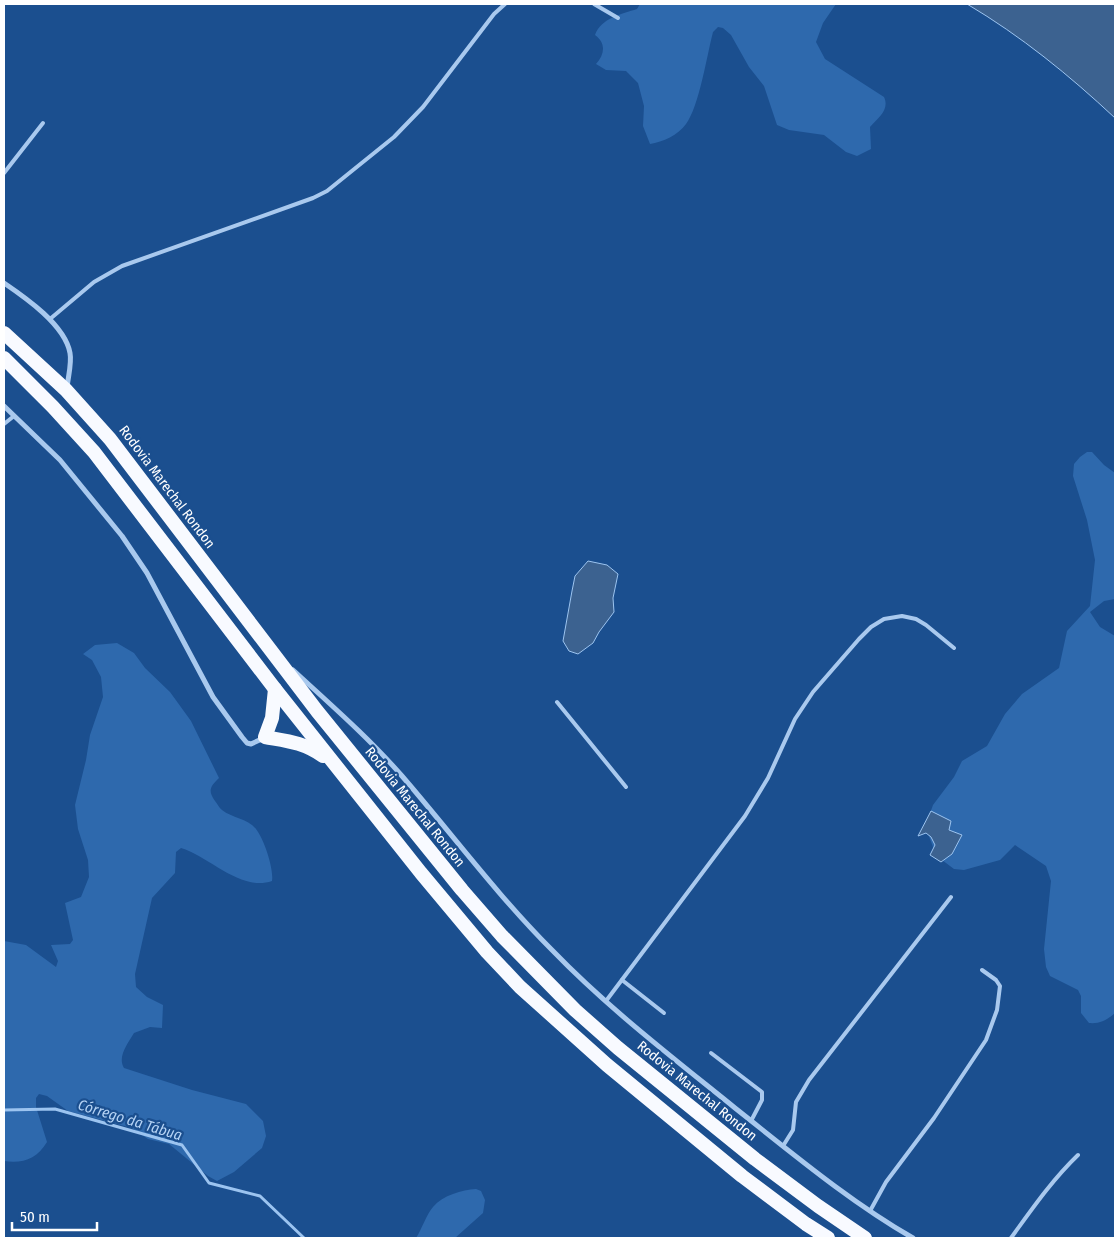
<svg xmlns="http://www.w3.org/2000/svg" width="1119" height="1242" viewBox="0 0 1119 1242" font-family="'Fira Sans Condensed',sans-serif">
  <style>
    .green { fill: #2e69ad }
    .water { fill: #3c6290; stroke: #9cc4f0 }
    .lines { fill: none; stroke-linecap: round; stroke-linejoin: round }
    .stream { stroke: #9cc4f0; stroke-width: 3 }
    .service { stroke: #a9c9ee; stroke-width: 4 }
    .minor { stroke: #a9c9ee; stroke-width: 5 }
    .trunk { stroke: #f8faff; stroke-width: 14 }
    .labels { text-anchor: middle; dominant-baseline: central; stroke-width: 4.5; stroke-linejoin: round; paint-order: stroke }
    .street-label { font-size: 14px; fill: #fff; stroke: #1b4f8f }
    .water-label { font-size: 15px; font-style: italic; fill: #b5d3f5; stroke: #1b4f8f }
  </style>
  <rect width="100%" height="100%" fill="#1b4f8f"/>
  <g class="green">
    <path d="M640,4h196l-13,19 -7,19 9,17 59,38c6,13 -6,21 -14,30l1,22 -14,7 -11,-4 -22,-17 -35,-5 -12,-5 -13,-39 -15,-19 -18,-32 -8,-7 -5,-1 -5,5c-6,23 -14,75 -27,92 -8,11 -23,18 -36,20l-7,-18 1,-20 -6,-23 -12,-12 -20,-1 -10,-6c9,-10 10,-21 -1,-29 6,-17 27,-21 42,-26z"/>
    <path d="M1087,452h5l12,13 11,8v126l-11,2 -14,11 10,15 15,9v377c-8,7 -15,11 -26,10l-8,-10v-17l-3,-6 -28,-14 -4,-9 -2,-18 7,-68 -5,-15 -31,-21 -15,15 -36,10 -10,-1 -12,-9 -9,-13 -6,-16 1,-12 5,-14 21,-28 8,-16 25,-15 18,-32 17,-20 37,-26 8,-37 23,-25 5,-46 -8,-40 -14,-44 1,-12 6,-7z"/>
    <path d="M117,643l17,10 11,15 25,24 21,29 28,57c-8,8 -12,12 -4,23 2,2 4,7 7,9 10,8 25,8 34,19 8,10 18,40 16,52 -31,11 -62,-24 -91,-33l-5,4 -1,21 -23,25 -17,76 1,13 11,10 16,8 -1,23 -12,-1 -16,6c-6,10 -17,24 -10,35l68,22 54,14 17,17 3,15 -4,12 -28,24 -17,9 -9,-5 -39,-32 -21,-5 -16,-11 -64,-17 -21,-15 -8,-2 -3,4v9l11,35c-10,17 -25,22 -43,19v-220l22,4 30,22 2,-6 -7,-16 19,-1 3,-4 -8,-37 16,-6 8,-20 -1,-17 -10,-31 -3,-24 11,-45 4,-25 13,-38 -2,-20 -9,-17 -9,-6 12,-9z"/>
    <path d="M476,1189l5,2 4,9 -2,13 -28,25h-39c6,-9 10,-23 17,-31 10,-12 29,-17 43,-18z"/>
  </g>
  <g class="water">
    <path d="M967,4h148v114c-46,-43 -94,-82 -148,-114z"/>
    <polygon points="588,561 607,565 618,574 613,598 614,612 599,632 593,643 578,654 569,651 563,641 572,591 575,576"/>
    <polygon points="931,811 951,821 949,830 962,835 952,854 941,862 930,855 935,845 931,837 926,833 918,836"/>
  </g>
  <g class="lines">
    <polyline class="stream" points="4,1110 55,1109 182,1145 209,1183 260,1196 304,1238"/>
    <g class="service">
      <polyline points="594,4 618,18"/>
      <polyline points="4,173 43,123"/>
      <polyline points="50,319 94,282 122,266 313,198 327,191 394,137 423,107 494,14 505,4"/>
      <polyline points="4,424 14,416"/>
      <polyline points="557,702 626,787"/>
      <polyline points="622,980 664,1013"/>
      <polyline points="606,1001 745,816 768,778 795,719 813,692 859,639 871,627 884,619 902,616 916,619 926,625 954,648"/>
      <polyline points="711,1053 762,1092 762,1100 751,1121"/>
      <polyline points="783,1146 793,1130 796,1102 809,1080 951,897"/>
      <polyline points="870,1211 886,1182 934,1118 986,1040 997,1010 1000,986 996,980 982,970"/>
      <path d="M1011,1238c21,-29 41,-58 67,-83"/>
    </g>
    <g class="minor">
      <path d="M4,283c22,15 61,42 66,70 2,10 -2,24 -3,35"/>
      <polyline points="4,406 60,460 122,536 147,573 213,697 242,737 247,743 251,744 264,738"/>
      <path d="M293,670c37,34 76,68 109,106 50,58 96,120 150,174 56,58 120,107 183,158 57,45 114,93 178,130"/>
    </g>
    <g class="trunk">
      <polyline points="4,333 66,390 110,439 317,711 462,890 502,936 575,1010 618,1048 755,1159 818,1206 865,1238"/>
      <polyline points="4,358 53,407 94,452 275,689 421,873 487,952 520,987 607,1065 742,1176 806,1224 828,1238"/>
      <path d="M275,689l-3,29 -7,19c22,4 38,5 58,19"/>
    </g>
  </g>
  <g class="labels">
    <g class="street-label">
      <text transform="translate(167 487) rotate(53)">Rodovia Marechal Rondon</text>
      <text transform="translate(415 807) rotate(51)">Rodovia Marechal Rondon</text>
      <text transform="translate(697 1091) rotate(39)">Rodovia Marechal Rondon</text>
    </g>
    <g class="water-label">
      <text transform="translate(130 1120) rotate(17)">Córrego da Tábua</text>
    </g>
  </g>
  <rect width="1119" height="1242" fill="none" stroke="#ffffff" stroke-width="10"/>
  <path d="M12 1222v8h85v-8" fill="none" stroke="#ffffff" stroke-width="2.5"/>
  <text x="20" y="1222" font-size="15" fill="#ffffff" stroke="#1b4f8f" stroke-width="4" paint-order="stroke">50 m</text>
</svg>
